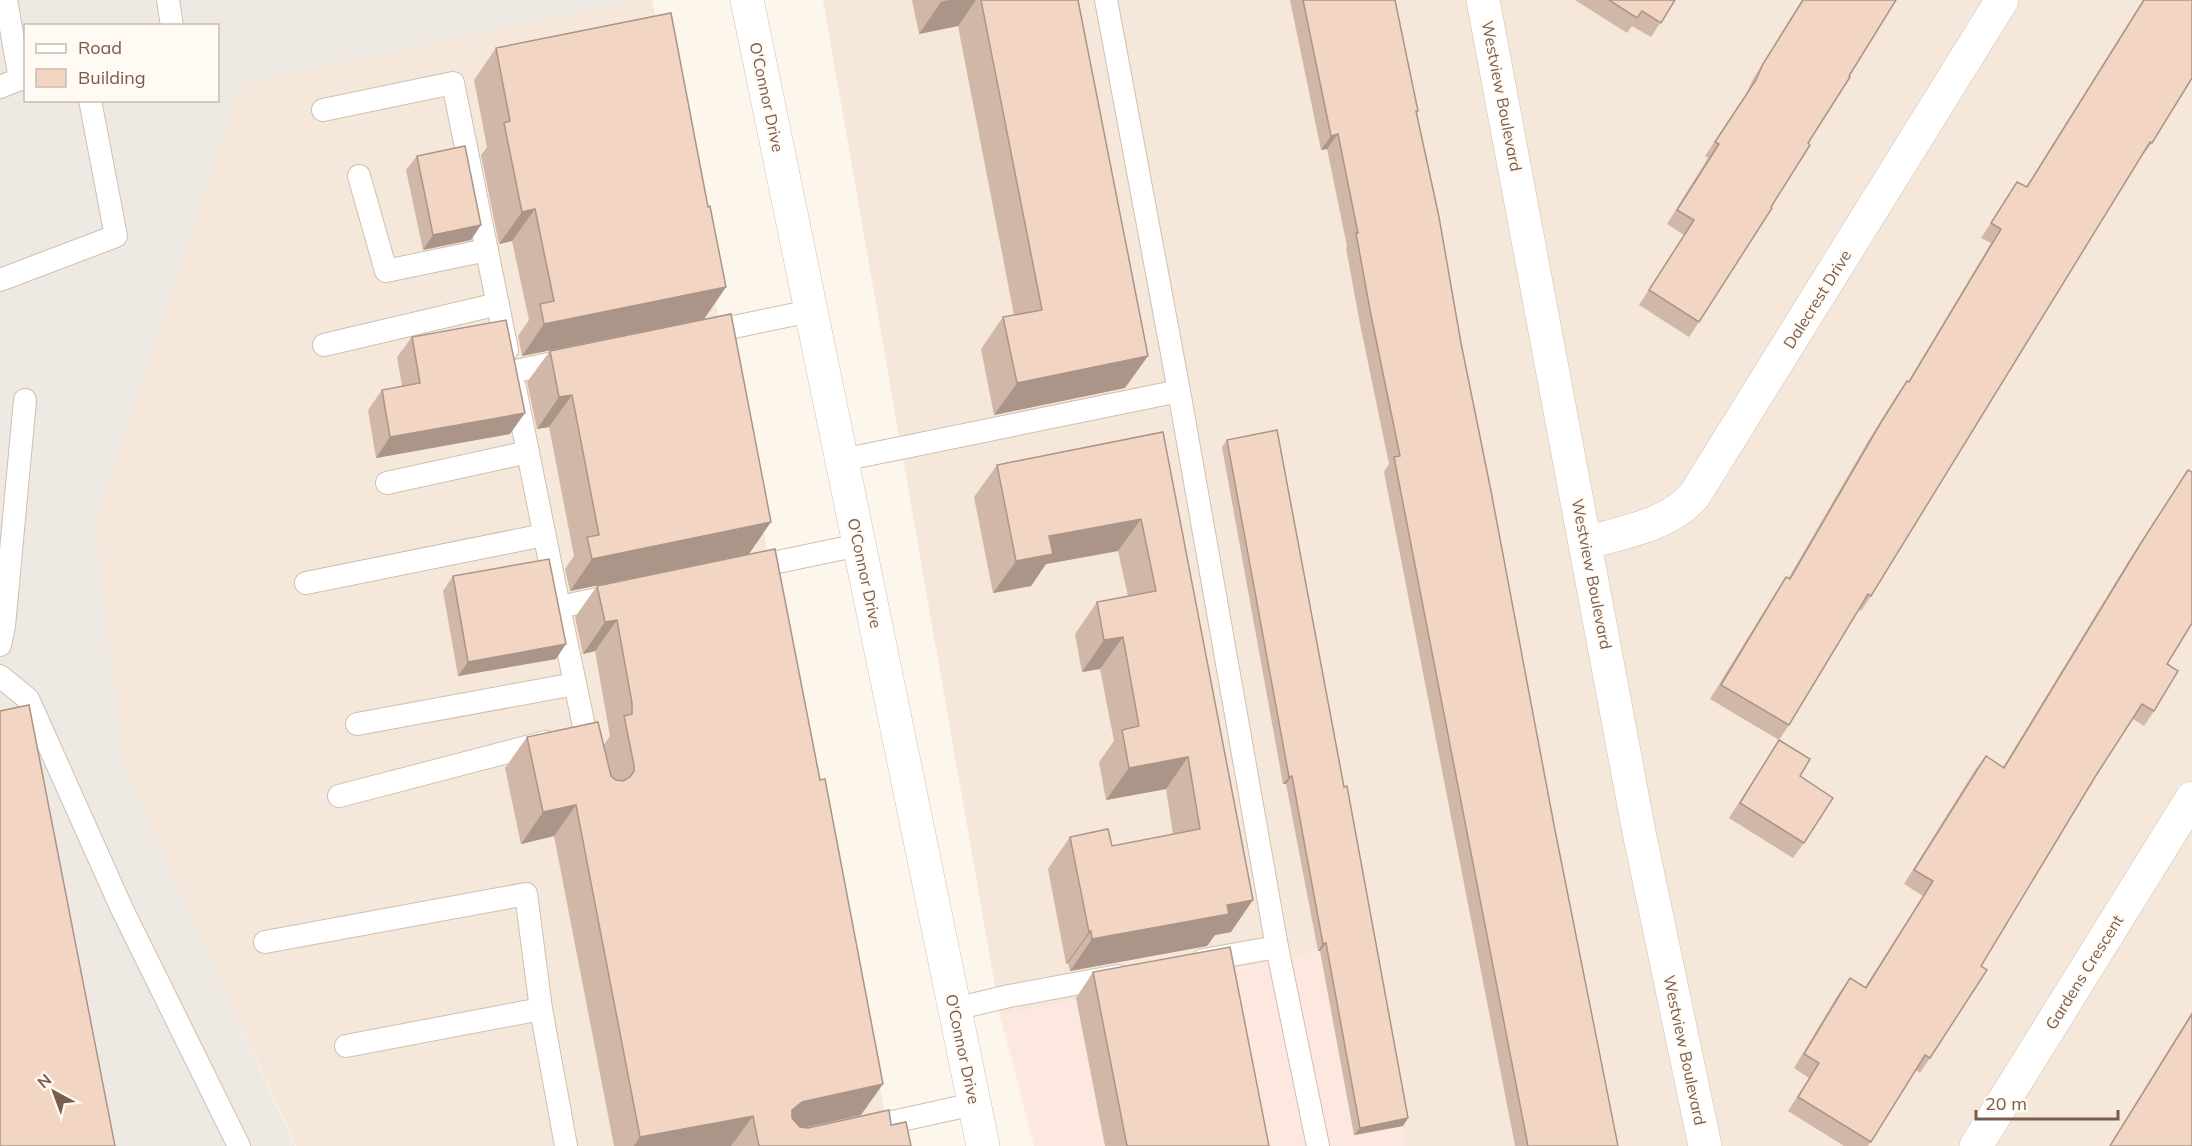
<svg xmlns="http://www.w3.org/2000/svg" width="2192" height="1146" viewBox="0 0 2192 1146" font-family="Mulish,sans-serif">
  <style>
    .residential { fill: #f5e8da }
    .commercial { fill: #fde8e0 }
    .industrial { fill: #efe9e4; fill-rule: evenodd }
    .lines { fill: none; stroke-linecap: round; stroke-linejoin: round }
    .service-casing { stroke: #d1beb0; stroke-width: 24 }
    .minor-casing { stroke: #d1beb0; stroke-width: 34 }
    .secondary-casing { stroke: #d6c0b0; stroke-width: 34 }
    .service { stroke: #fff; stroke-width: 22 }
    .minor { stroke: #fff; stroke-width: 33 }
    .secondary { stroke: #fff; stroke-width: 33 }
    .wall { fill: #d1b7a8 }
    .shaded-wall { fill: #aa9588 }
    .building { fill: #f3d5c3; stroke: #aa9588; stroke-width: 1.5 }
    .labels { text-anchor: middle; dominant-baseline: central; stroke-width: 4.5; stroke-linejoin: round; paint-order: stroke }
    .street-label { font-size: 16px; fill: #7a5c4d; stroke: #fffaf3 }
  </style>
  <rect width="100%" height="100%" fill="#fdf6ec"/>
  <g class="residential">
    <polygon points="635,0 652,0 892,1146 296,1146 123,766 95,525 240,84"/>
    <polygon points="823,0 2192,0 2192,1146 1405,1146 1372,942 1000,1015"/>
  </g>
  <polygon class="commercial" points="1373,942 1405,1146 1034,1146 1000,1015"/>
  <path class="industrial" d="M0,0h635l-395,84 -145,441 29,241 171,380h-295zM26,26h192v74h-192z"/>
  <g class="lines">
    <g class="service-casing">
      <g id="service">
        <polyline points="6,0 20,79"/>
        <polyline points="168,0 172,26"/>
        <polyline points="1106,0 1179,391"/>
        <polyline points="0,87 20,79 26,79"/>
        <polyline points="323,110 453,83 507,350"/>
        <polyline points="359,176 386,271 487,250"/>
        <polyline points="0,280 116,236 90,100"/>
        <polyline points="704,333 811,311"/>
        <polyline points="324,345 498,304"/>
        <polyline points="511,372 568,360"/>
        <polyline points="515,388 559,607 617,595"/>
        <polyline points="842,460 1179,391 1277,947"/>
        <polyline points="387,483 528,452"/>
        <polyline points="749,568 859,545"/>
        <polyline points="306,583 544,535"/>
        <polyline points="559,607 590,755"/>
        <polyline points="0,645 4,626 25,400"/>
        <polyline points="0,676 28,699 122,909 239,1146"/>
        <polyline points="357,724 575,684"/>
        <polyline points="339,796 546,742"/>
        <polyline points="265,942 526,894 541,1009 566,1146"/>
        <polyline points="1203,960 1277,947 1318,1146"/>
        <polyline points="955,1009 1009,996 1118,976"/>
        <polyline points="346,1046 541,1009"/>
        <polyline points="861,1129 974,1104"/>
      </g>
    </g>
    <g class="minor-casing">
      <g id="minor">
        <polyline points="1483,0 1639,832 1705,1146"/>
        <path d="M1586,543c37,-11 81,-17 108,-47l308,-496"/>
        <polyline points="1976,1146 2192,798"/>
      </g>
    </g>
    <g class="secondary-casing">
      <polyline id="secondary" points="747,0 983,1146"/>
    </g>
    <use href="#service" class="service"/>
    <use href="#minor" class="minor"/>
    <use href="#secondary" class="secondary"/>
  </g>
  <g class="wall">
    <polygon points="912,0 1078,0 1125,388 994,415 981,349 1003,317 1014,315 958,26 919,34"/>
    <polygon points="1290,0 1395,0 1416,113 1554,825 1618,1146 1515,1146 1384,472 1389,464 1360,324 1346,248 1347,246 1327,149 1321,150"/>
    <polygon points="1575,0 1675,0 1651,37 1632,26 1627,33"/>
    <polygon points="1802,0 1896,0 1808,143 1699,322 1689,337 1639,305 1684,235 1667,224 1708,158 1705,156 1746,94 1753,79"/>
    <polygon points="2143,0 2192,0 2152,143 2141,157 1871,596 1861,611 1859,610 1789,725 1779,740 1710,699 1776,592 1786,577 1788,579 1870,438 1897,395 1907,381 1908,382 1991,243 1981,238 2017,182 2026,187"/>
    <polygon points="496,48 708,207 726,287 704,319 522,356 518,336 529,320 512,241 499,244 481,155 487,147 474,80"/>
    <polygon points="417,156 471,240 423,250 406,170"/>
    <polygon points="412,337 510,434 376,458 368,410 382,390 402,386 397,357"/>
    <polygon points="550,351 749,554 570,591 565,569 574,556 549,427 537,429 527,382"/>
    <polygon points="1163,432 1231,932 1215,935 1207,946 1070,971 1068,963 1066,964 1048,869 1070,837 1112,846 1173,834 1166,789 1106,800 1099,762 1114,741 1100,669 1082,672 1075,634 1097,602 1128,596 1118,551 1046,564 1031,586 993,593 974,497 997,465"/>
    <polygon points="1227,440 1344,787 1408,1118 1403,1126 1354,1135 1320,951 1318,951 1286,784 1283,784 1222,447"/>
    <polygon points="2188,470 2191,472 2192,471 2192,623 2167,664 2154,711 2144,726 2133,719 2095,777 1981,966 1930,1058 1920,1073 1916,1070 1868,1146 1844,1146 1788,1111 1809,1078 1794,1068 1839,993 1850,978 1865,987 1923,896 1904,884 1975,770 1986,756 2003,767 2131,557"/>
    <polygon points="775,549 861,1115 804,1128 891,1125 911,1146 614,1146 554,836 521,844 505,768 527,737 603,746 610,736 595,651 583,654 575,617 597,586"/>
    <polygon points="453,576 556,659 458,676 443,591"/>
    <polygon points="1779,740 1804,843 1793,858 1729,818"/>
    <polygon points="1093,972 1269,1146 1105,1146 1076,998"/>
    <polygon points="2192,1012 2192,1146 2109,1146"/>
  </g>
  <g class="shaded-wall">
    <polygon points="949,0 976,0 958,26 919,34 941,2"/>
    <polygon points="1338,134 1327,149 1321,150 1331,136"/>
    <polygon points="535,209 512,241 499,244 522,212"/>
    <polygon points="481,225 471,240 423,250 433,235"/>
    <polygon points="726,287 704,319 522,356 544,324"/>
    <polygon points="1148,356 1125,388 994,415 1017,383"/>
    <polygon points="572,395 549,427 537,429 559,397"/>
    <polygon points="525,413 510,434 376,458 390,437"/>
    <polygon points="1141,519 1118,551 1046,564 1031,586 993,593 1016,561 1049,536"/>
    <polygon points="771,522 749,554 570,591 592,559"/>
    <polygon points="617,620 595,651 583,654 605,622"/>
    <polygon points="1123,637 1100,669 1082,672 1104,640"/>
    <polygon points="566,644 556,659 458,676 468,662"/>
    <polygon points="1188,757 1166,789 1106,800 1129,768"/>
    <polygon points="1292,776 1286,784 1283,784 1289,777"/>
    <polygon points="576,805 554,836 521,844 543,812"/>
    <polygon points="1253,900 1231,932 1215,935 1207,946 1070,971 1092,939 1227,905"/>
    <polygon points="1091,931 1068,963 1066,964 1089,932"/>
    <polygon points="1326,943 1320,951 1318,951 1323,944"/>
    <polygon points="883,1084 861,1115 780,1133 792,1110 802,1102"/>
    <polygon points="753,1116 731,1146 634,1146 640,1137"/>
    <polygon points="1408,1118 1403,1126 1354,1135 1360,1128"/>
  </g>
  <g class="building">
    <polygon points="981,0 1078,0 1148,356 1017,383 1003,317 1042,310"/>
    <polygon points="1303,0 1395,0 1418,111 1416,111 1439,217 1461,343 1491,491 1554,825 1618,1146 1528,1146 1394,457 1400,456 1370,310 1356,233 1358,233 1338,134 1331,136"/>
    <polygon points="1609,0 1675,0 1661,23 1642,11 1637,18"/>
    <polygon points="1803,0 1896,0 1849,76 1850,77 1808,143 1810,145 1771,207 1772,208 1699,322 1649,290 1694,220 1677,210 1719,144 1715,142 1756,80 1763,64"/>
    <polygon points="2144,0 2192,0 2192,78 2152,143 2150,142 1871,596 1868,594 1789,725 1721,685 1786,577 1790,579 1880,424 1907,381 1909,382 2001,229 1991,223 2017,182 2027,187"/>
    <polygon points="671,13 708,207 710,206 726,287 544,324 540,304 554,301 535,209 522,212 504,123 510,121 496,48"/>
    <polygon points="465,146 481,225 433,235 417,156"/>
    <polygon points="731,314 771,522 592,559 587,537 599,535 572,395 559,397 550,351"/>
    <polygon points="506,320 525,413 390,437 382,390 420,383 412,337"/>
    <polygon points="1277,430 1344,787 1347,786 1408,1118 1360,1128 1326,943 1323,944 1292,776 1289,777 1227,440"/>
    <polygon points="1163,432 1253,900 1227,905 1229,914 1092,939 1091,931 1089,932 1070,837 1108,829 1112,846 1200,829 1188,757 1129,768 1122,730 1139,726 1123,637 1104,640 1097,602 1156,591 1141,519 1049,536 1053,554 1016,561 997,465"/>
    <polygon points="2188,470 2192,472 2192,623 2167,664 2178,671 2154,711 2142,704 2095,777 1981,966 1987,970 1930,1058 1925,1055 1871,1142 1798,1097 1819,1063 1804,1054 1850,978 1866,988 1933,881 1914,870 1986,756 2004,768 2141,543"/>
    <polygon points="775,549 820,780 825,779 883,1084 802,1102 792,1110 792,1118 800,1127 808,1128 889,1110 891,1125 906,1122 911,1146 759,1146 753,1116 640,1137 576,805 543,812 527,737 598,722 611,776 616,780 623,781 630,777 634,771 634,765 624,716 632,714 632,703 617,620 605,622 597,586"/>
    <polygon points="549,559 566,644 468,662 453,576"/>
    <polygon points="29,705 115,1146 0,1146 0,711"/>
    <polygon points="1779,740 1810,759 1800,776 1833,798 1804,843 1740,803"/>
    <polygon points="1230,947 1269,1146 1127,1146 1093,972"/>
    <polygon points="2192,1014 2192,1146 2110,1146"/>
  </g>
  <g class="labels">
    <g class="street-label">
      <text transform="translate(1502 96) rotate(79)">Westview Boulevard</text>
      <text transform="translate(767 97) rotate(78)">O'Connor Drive</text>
      <text transform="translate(1817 299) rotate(-58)">Dalecrest Drive</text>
      <text transform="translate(865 573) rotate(78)">O'Connor Drive</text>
      <text transform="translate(1592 574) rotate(79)">Westview Boulevard</text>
      <text transform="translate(2084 972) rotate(-58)">Gardens Crescent</text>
      <text transform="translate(963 1049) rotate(78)">O'Connor Drive</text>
      <text transform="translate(1685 1050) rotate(78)">Westview Boulevard</text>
    </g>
  </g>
  <rect x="24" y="24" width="195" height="78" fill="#fffaf3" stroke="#cabbb1" stroke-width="1.5"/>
  <rect x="36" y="44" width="30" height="9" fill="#ffffff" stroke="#cabbb1" stroke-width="1.5"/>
  <text x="78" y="54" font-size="18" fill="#7a5c4d">Road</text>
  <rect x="36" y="69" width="30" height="18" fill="#f3d5c3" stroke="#cabbb1" stroke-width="1.5"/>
  <text x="78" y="84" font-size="18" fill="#7a5c4d">Building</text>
  <g transform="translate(54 1092) rotate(319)" stroke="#fffaf3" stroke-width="4.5" paint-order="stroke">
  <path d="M0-4.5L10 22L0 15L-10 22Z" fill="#7a5c4d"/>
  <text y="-9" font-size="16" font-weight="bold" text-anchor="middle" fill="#7a5c4d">N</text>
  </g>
  <path d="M1976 1110v9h142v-9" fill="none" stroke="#7a5c4d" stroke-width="3"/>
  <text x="1985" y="1110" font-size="18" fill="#7a5c4d" stroke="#fffaf3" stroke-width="4.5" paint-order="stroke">20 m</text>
</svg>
